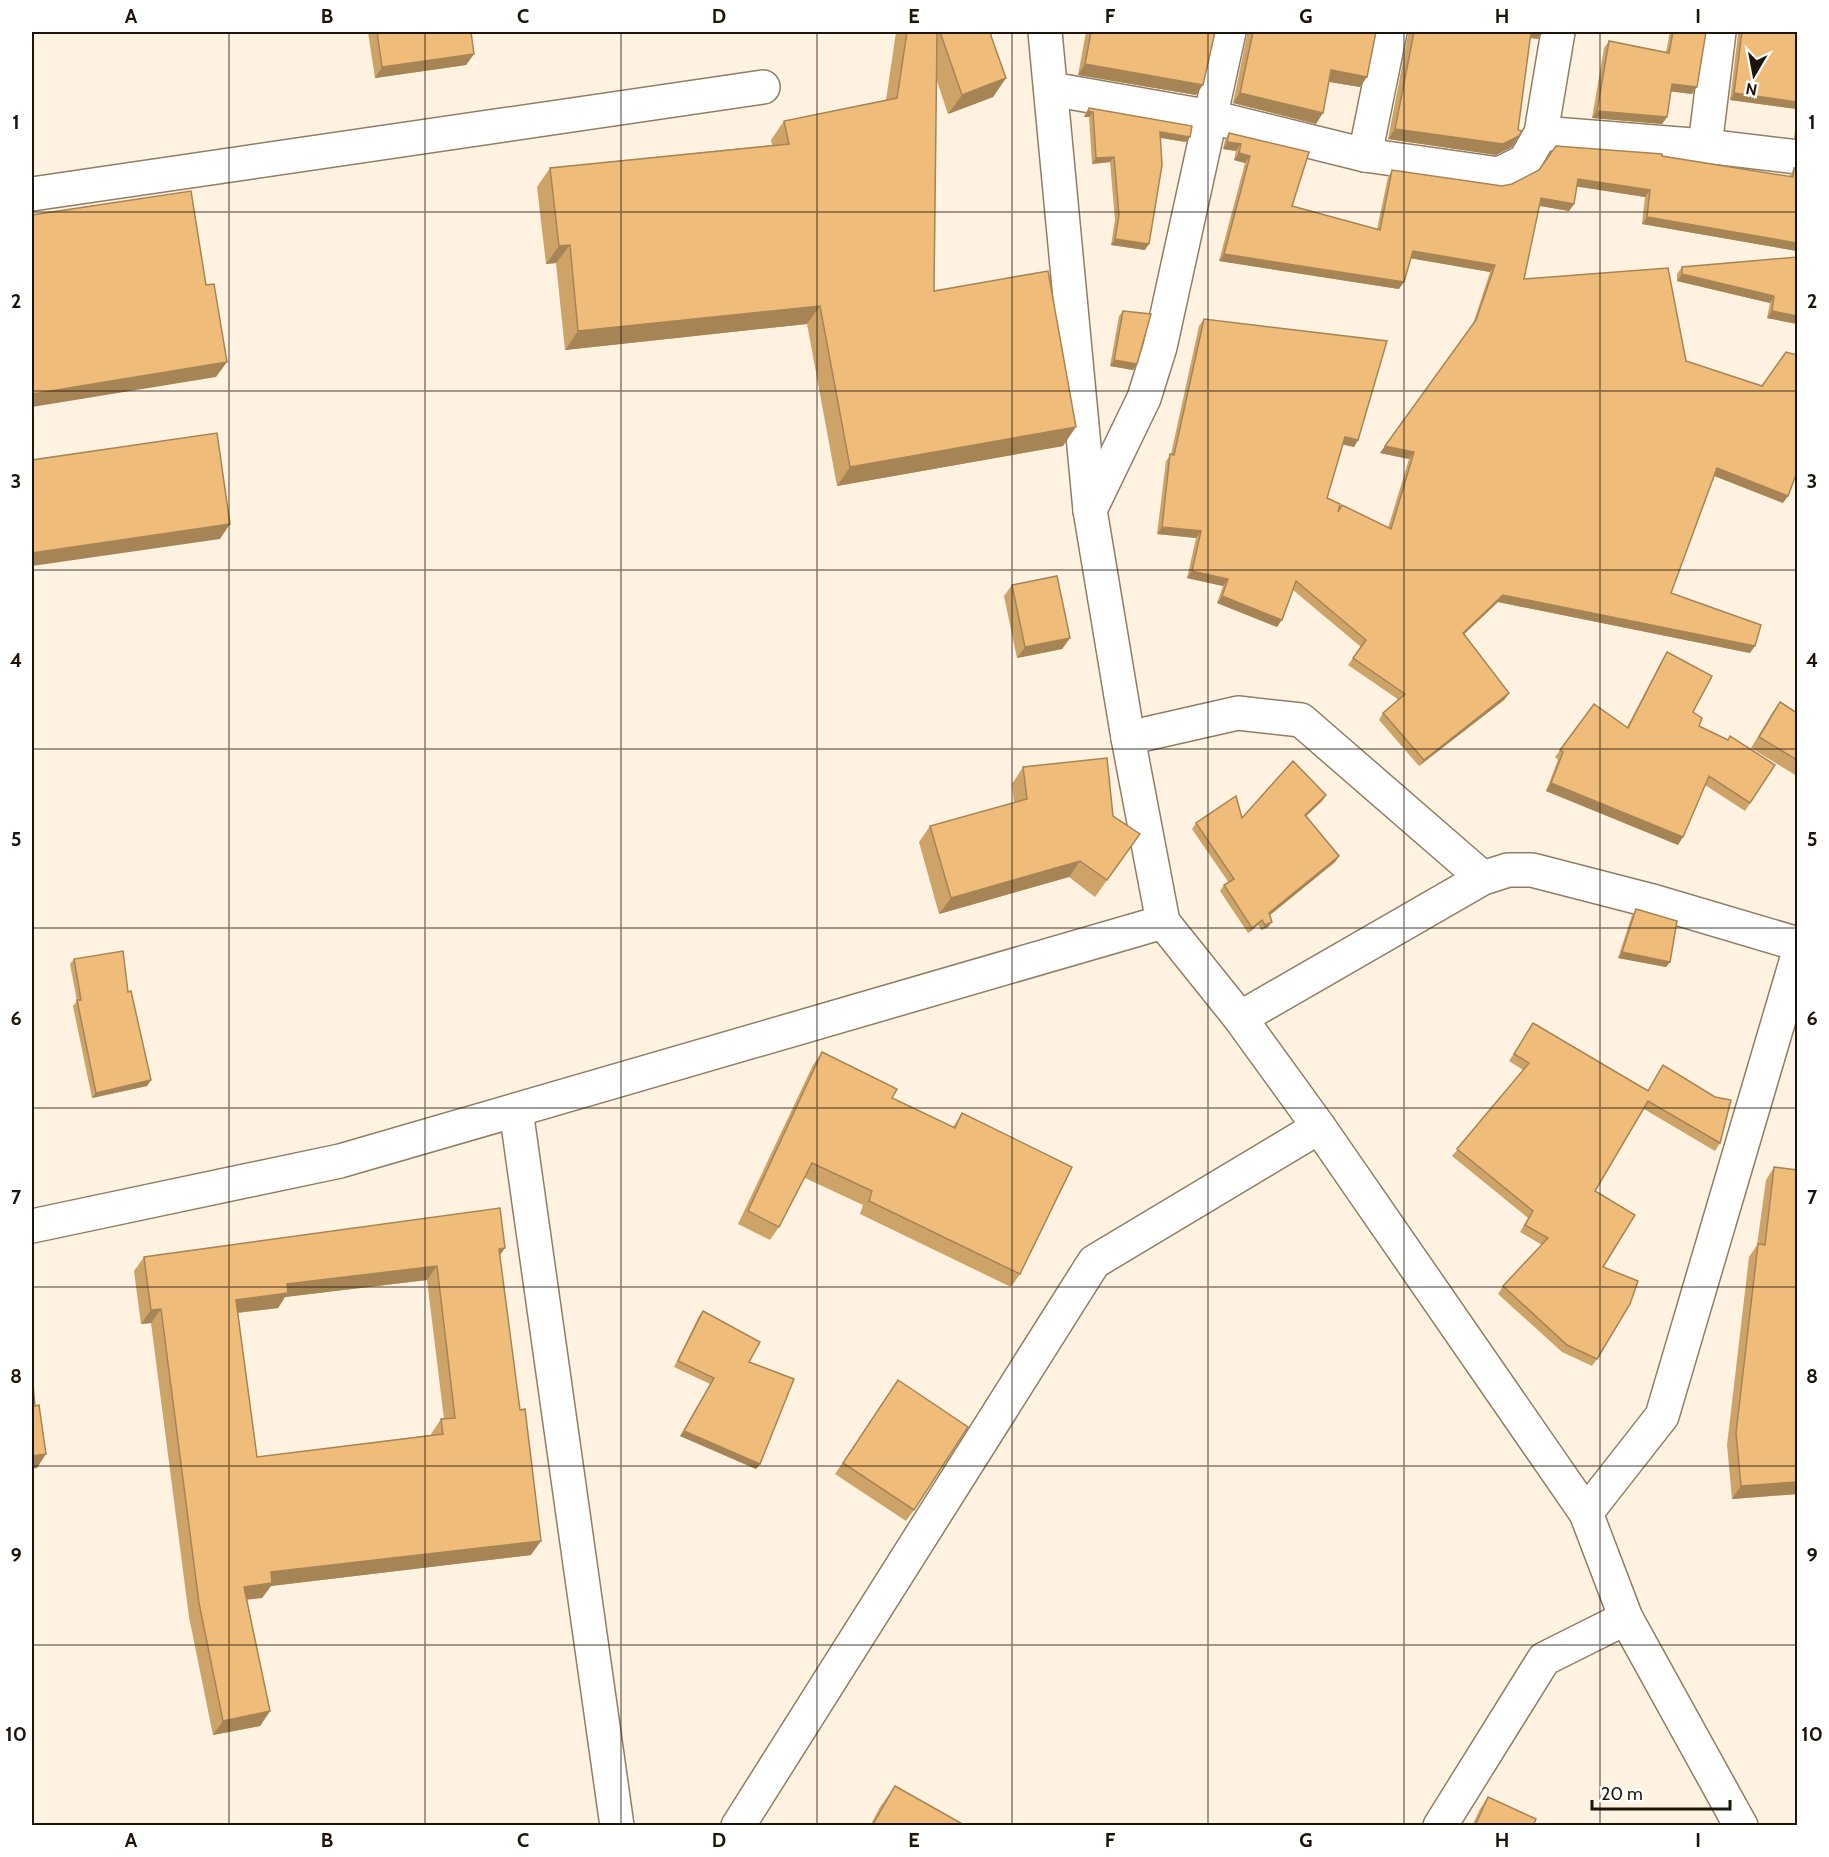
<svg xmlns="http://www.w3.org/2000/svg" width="1829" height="1857" viewBox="0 0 1829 1857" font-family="Cabin,sans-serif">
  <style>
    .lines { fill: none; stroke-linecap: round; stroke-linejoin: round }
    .minor-casing { stroke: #917d63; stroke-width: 36 }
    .tertiary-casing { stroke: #917d63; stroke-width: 36 }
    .minor { stroke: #fff; stroke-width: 33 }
    .tertiary { stroke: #fff; stroke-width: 33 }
    .wall { fill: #cea368; fill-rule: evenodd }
    .shaded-wall { fill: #a78455 }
    .building { fill: #efbd79; stroke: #a78455; stroke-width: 1.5; fill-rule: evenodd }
    .grid { fill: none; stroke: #1d150b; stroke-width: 1.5; stroke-opacity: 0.55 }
    .neatline { fill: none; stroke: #1d150b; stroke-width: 2 }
    .grid-label { font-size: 20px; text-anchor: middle; font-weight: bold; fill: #1d150b }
  </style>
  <rect width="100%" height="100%" fill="#fff2e1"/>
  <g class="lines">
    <g class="minor-casing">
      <g id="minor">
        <polyline points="1051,89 1211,117 1365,155 1499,174 1525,161 1541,133 1558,32"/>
        <polyline points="1541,133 1705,146 1798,157"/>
        <polyline points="1705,146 1719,32"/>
        <polyline points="1365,155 1390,32"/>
        <polyline points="32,194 763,87"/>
        <polyline points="1090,510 1144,398 1160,347 1229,32"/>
        <polyline points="1128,738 1238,713 1301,720 1483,878"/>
        <polyline points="1240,1018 1483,878 1508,870 1532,870 1656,902 1798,944"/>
        <polyline points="516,1110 617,1826"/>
        <polyline points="32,1226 340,1161 1163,922"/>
        <polyline points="1586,1513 1662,1416 1798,955"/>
        <polyline points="1440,1826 1544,1659 1626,1618"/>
      </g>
    </g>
    <g class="tertiary-casing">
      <g id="tertiary">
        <polyline points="1045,32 1090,510 1128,738 1163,922 1240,1018 1319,1127 1586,1513 1626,1618 1741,1826"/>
        <polyline points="738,1826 1094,1262 1319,1127"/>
      </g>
    </g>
    <use href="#minor" class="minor"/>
    <use href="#tertiary" class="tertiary"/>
  </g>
  <g class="wall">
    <polygon points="368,32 471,32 474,54 466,65 375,78"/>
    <polygon points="896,32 991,32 991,36 1006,78 993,97 948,114 936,78 934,291 1063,446 837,486 807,324 565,350 556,263 546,264 537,187 550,168 772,145 771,140 784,121 886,100"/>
    <polygon points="1086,32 1215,32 1196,95 1078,75"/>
    <polygon points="1247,32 1376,32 1367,77 1360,87 1329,82 1316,124 1233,103 1247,35"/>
    <polygon points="1408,32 1543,32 1538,39 1530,38 1512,147 1496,155 1388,139 1408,35"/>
    <polygon points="1670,32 1706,32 1692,94 1671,91 1667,117 1662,124 1592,118 1604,48 1609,41 1666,52"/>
    <polygon points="1737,32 1797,32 1797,109 1730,100 1738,34"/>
    <polygon points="1089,108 1186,142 1160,138 1145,250 1111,245 1115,220 1110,162 1092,164 1089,117 1084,117 1085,114"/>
    <polygon points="1797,116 1797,139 1794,138"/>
    <polygon points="1229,133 1309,152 1292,206 1377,229 1388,177 1392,170 1502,186 1662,156 1789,177 1794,168 1797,168 1797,251 1642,224 1645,197 1577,186 1574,204 1569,211 1539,206 1524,279 1686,361 1783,503 1714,476 1671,593 1750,653 1498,602 1464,634 1509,693 1504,700 1419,766 1379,720 1383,713 1399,700 1348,665 1361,647 1293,590 1277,627 1217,603 1223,586 1187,578 1196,538 1157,534 1166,461 1171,454 1199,326 1204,319 1358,440 1354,447 1343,444 1327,498 1338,512 1388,528 1409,459 1380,453 1472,327 1490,272 1411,258 1399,289 1219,261 1245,163 1234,160 1236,151 1223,149 1225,140"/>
    <polygon points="1797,257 1797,324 1767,318 1770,303 1677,281 1677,274 1682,267"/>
    <polygon points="1123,311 1137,364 1133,370 1110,366 1119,316"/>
    <polygon points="1012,585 1070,638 1062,649 1017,658 1004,596"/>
    <polygon points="1667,652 1699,726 1775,765 1745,811 1705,785 1678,845 1546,791 1558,760 1555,757 1594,704 1627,727 1662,660"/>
    <polygon points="1780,702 1797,713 1797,776 1751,748 1772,713"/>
    <polygon points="1023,767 1113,816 1140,834 1095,897 1069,877 939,914 919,842 930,826 1014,803 1012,784"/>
    <polygon points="1326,795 1322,801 1306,816 1339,856 1335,862 1270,915 1272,922 1268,927 1261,930 1258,925 1248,933 1220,891 1224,885 1229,883 1192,829 1196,823 1242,818"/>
    <polygon points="1636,909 1670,962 1666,967 1618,958 1632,915"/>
    <polygon points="74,959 128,992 151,1080 147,1086 92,1098 73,1006 77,1001 70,964"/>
    <polygon points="1533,1023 1648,1090 1663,1065 1720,1143 1715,1151 1644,1109 1595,1191 1603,1267 1597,1359 1592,1366 1562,1352 1498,1294 1503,1286 1542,1245 1520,1232 1528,1218 1452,1156 1523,1070 1509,1061"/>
    <polygon points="822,1052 892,1098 953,1127 962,1113 1020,1274 1011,1287 860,1214 863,1205 805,1178 779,1227 770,1240 738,1224 813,1065"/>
    <polygon points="1774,1167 1797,1494 1732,1499 1727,1445 1749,1257 1757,1245 1766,1180"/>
    <path d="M500,1255l31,300 -260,31 -9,12 -15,1 23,112 -10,15 -47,9 -24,-118 -38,-294 -10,1 -7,-53 10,-14zM427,1280l17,139h-3l-10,15v1l-174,22 -19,-144 40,-5 7,-11z"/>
    <polygon points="703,1311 749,1362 760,1464 756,1469 680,1436 710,1384 674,1367 699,1316"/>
    <polygon points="890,1392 914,1510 906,1521 835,1474"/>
    <polygon points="895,1786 966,1826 870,1826 880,1807"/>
    <polygon points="1488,1797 1533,1826 1472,1826 1480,1809"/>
  </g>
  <g class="shaded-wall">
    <polygon points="1528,32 1543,32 1538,39 1525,37"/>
    <polygon points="474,54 466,65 375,78 382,67"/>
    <polygon points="1085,64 1203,85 1196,95 1078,75"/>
    <polygon points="1331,70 1367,77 1360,87 1324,81"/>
    <polygon points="1006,78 993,97 948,114 962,95"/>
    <polygon points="1672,84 1697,87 1692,94 1667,91"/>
    <polygon points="1240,93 1323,113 1316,124 1233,103"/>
    <polygon points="1734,93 1797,102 1797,109 1730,100"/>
    <polygon points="1088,111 1093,112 1089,117 1084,117"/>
    <polygon points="1597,111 1667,117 1662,124 1592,118"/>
    <polygon points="1395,129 1519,136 1512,147 1496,155 1388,139"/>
    <polygon points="1160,132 1190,137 1186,142 1156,137"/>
    <polygon points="1227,142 1241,144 1236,151 1223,149"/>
    <polygon points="1239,153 1250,156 1245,163 1234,160"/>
    <polygon points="1114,157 1110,162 1092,164 1096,158"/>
    <polygon points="1578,179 1650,190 1645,197 1573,186"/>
    <polygon points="1541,198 1574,204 1569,211 1536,205"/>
    <polygon points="1647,217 1797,243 1797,251 1642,224"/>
    <polygon points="1115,239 1149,244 1145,250 1111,245"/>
    <polygon points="570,245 556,263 546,264 559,246"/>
    <polygon points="1413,251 1495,265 1490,272 1409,258"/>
    <polygon points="1224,254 1404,282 1399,289 1219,261"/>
    <polygon points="1682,274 1774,296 1770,303 1677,281"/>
    <polygon points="820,306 807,324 565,350 578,331"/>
    <polygon points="1772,311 1797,316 1797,324 1767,318"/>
    <polygon points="1114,360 1137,364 1133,370 1110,366"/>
    <polygon points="227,362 216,377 32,407 32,394"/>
    <polygon points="1076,427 1063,446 837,486 850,467"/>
    <polygon points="1345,437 1358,440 1354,447 1340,444"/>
    <polygon points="1385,446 1414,452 1409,459 1380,453"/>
    <polygon points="1717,468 1788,496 1783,503 1712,475"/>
    <polygon points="230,524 220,539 32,566 32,553"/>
    <polygon points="1162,527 1201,531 1196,538 1157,534"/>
    <polygon points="1192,571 1228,579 1223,586 1187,578"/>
    <polygon points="1503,595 1755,646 1750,653 1498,602 1458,640 1463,633"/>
    <polygon points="1222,596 1282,620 1277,627 1217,603"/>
    <polygon points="1070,638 1062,649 1017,658 1025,647"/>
    <polygon points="1509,693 1504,700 1419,766 1424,760"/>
    <polygon points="1551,783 1683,837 1678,845 1546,791"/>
    <polygon points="1326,795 1322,801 1301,821 1305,815"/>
    <polygon points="1339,856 1335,862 1265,919 1269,913"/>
    <polygon points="1080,861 1069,877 939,914 951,898"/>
    <polygon points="1262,920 1258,925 1248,933 1252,928"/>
    <polygon points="1272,922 1268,927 1261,930 1265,925"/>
    <polygon points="1622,952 1670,962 1666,967 1618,958"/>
    <polygon points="151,1080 147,1086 92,1098 96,1093"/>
    <polygon points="505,1248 495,1262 499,1249"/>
    <polygon points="437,1266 427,1280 285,1297 278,1308 226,1314 236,1300 287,1284"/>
    <polygon points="161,1309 151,1323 141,1324 151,1310"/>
    <polygon points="684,1431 760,1464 756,1469 680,1436"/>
    <polygon points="46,1454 37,1468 32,1469 32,1456"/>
    <polygon points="1797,1482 1797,1494 1732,1499 1741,1486"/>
    <polygon points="541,1541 531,1555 271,1586 262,1598 234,1601 244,1587 271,1572"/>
    <polygon points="270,1711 260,1726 213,1735 223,1721"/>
  </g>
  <g class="building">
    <polygon points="377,32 471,32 474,54 382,67"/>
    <polygon points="907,32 937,32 934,291 1048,271 1076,427 850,467 820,306 578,331 570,245 559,246 550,168 789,144 784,121 897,98"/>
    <polygon points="940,32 991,32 991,36 1006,78 962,95"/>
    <polygon points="1091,32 1215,32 1203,85 1085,64"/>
    <polygon points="1253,32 1376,32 1367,77 1331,70 1323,113 1240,93"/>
    <polygon points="1414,32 1531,32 1518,130 1522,131 1519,136 1503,144 1395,129"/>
    <polygon points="1673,32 1706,32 1697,87 1672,84 1667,117 1597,111 1609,41 1669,53"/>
    <polygon points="1742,32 1797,32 1797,102 1734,93"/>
    <polygon points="1089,108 1192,126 1190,137 1160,132 1162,165 1149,244 1115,239 1119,215 1114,157 1096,158 1093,112 1088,111"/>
    <polygon points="1229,133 1309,152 1292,206 1380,230 1392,170 1502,186 1512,184 1539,170 1556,146 1662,154 1662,156 1793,177 1794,168 1797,168 1797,243 1647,217 1650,190 1578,179 1574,204 1541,198 1524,279 1668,268 1686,361 1762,386 1786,352 1797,355 1797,472 1788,496 1717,468 1671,593 1761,625 1755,646 1503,595 1463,633 1509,693 1424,760 1383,713 1405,694 1353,658 1366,640 1296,581 1282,620 1222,596 1228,579 1192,571 1201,531 1162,527 1170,454 1174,455 1204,319 1387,341 1358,440 1345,437 1327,498 1340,504 1338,512 1342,505 1391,529 1414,452 1385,446 1476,320 1495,265 1413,251 1404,282 1224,254 1250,156 1239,153 1241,144 1227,142"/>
    <polygon points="191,191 206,285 214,284 227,362 32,394 32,215"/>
    <polygon points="1797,257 1797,316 1772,311 1774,296 1682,274 1682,267"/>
    <polygon points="1123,311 1151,314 1137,364 1114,360"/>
    <polygon points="217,433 230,524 32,553 32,460"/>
    <polygon points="1057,576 1070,638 1025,647 1012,585"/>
    <polygon points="1667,652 1712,676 1693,712 1702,718 1699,726 1728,740 1730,736 1775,765 1750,803 1709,776 1683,837 1551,783 1563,752 1560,750 1594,704 1628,728"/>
    <polygon points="1780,702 1797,713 1797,760 1759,737"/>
    <polygon points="1107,758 1113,816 1140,834 1107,880 1080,861 951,898 930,826 1027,799 1023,767"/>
    <polygon points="1293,761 1326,795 1305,815 1339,856 1269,913 1272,922 1265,925 1262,920 1252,928 1224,885 1234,879 1196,823 1236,796 1242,818"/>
    <polygon points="1636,909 1677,921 1670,962 1622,952"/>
    <polygon points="123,951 128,992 131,991 151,1080 96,1093 77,1000 81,1000 74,959"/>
    <polygon points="1533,1023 1648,1091 1663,1065 1715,1097 1731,1100 1720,1143 1648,1101 1595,1191 1635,1215 1603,1267 1638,1281 1630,1304 1597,1359 1567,1345 1503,1286 1548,1238 1525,1225 1533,1211 1457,1149 1529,1063 1514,1054"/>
    <polygon points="822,1052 897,1089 892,1098 955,1128 962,1113 1072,1167 1020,1274 869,1201 872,1191 812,1163 779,1227 748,1211"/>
    <polygon points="1774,1167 1797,1170 1797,1482 1741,1486 1736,1433 1758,1244 1765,1245"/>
    <path d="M500,1208l5,40 -6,1 21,161 5,-1 16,132 -270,31 1,11 -28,4 26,124 -47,10 -24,-118 -38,-294 -10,1 -7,-53zM437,1266l18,152 -14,1 2,15 -186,23 -21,-157 52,-7 -1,-9z"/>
    <polygon points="703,1311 760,1342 749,1362 794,1379 760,1464 684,1431 714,1378 678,1361"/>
    <polygon points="32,1374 35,1406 39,1405 46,1454 32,1456"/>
    <polygon points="898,1380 968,1427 914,1510 843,1463"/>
    <polygon points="895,1786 966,1826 872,1826"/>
    <polygon points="1488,1797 1536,1819 1533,1826 1475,1826"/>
  </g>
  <path class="grid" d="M229,32v1794M425,32v1794M621,32v1794M817,32v1794M1012,32v1794M1208,32v1794M1404,32v1794M1600,32v1794M32,212h1766M32,391h1766M32,570h1766M32,749h1766M32,928h1766M32,1108h1766M32,1287h1766M32,1466h1766M32,1645h1766"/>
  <rect width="1829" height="1857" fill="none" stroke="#ffffff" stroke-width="66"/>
  <g transform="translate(1754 75) rotate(190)" stroke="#ffffff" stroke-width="4.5" paint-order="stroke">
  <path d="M0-4.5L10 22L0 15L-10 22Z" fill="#1d150b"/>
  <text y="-9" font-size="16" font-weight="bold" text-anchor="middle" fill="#1d150b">N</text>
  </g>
  <path d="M1592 1800v9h138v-9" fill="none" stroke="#1d150b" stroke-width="3"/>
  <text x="1601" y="1800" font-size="18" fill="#1d150b" stroke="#ffffff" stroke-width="4.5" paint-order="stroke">20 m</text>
  <rect x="33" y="33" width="1763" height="1791" class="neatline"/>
  <g class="grid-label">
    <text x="131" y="23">A</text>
    <text x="327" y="23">B</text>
    <text x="523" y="23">C</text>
    <text x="719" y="23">D</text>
    <text x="914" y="23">E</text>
    <text x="1110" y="23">F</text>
    <text x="1306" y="23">G</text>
    <text x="1502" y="23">H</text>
    <text x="1698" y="23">I</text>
    <text x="16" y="129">1</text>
    <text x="1812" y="129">1</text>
    <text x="16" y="308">2</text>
    <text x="1812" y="308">2</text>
    <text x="16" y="488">3</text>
    <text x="1812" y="488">3</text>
    <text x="16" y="667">4</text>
    <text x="1812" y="667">4</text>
    <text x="16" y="846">5</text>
    <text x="1812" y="846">5</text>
    <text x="16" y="1025">6</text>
    <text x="1812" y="1025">6</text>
    <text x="16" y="1204">7</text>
    <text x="1812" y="1204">7</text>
    <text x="16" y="1383">8</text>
    <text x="1812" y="1383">8</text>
    <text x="16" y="1562">9</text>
    <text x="1812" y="1562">9</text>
    <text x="16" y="1741">10</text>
    <text x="1812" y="1741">10</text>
    <text x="131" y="1847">A</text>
    <text x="327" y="1847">B</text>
    <text x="523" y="1847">C</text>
    <text x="719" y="1847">D</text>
    <text x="914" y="1847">E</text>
    <text x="1110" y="1847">F</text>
    <text x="1306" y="1847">G</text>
    <text x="1502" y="1847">H</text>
    <text x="1698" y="1847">I</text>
  </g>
</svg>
